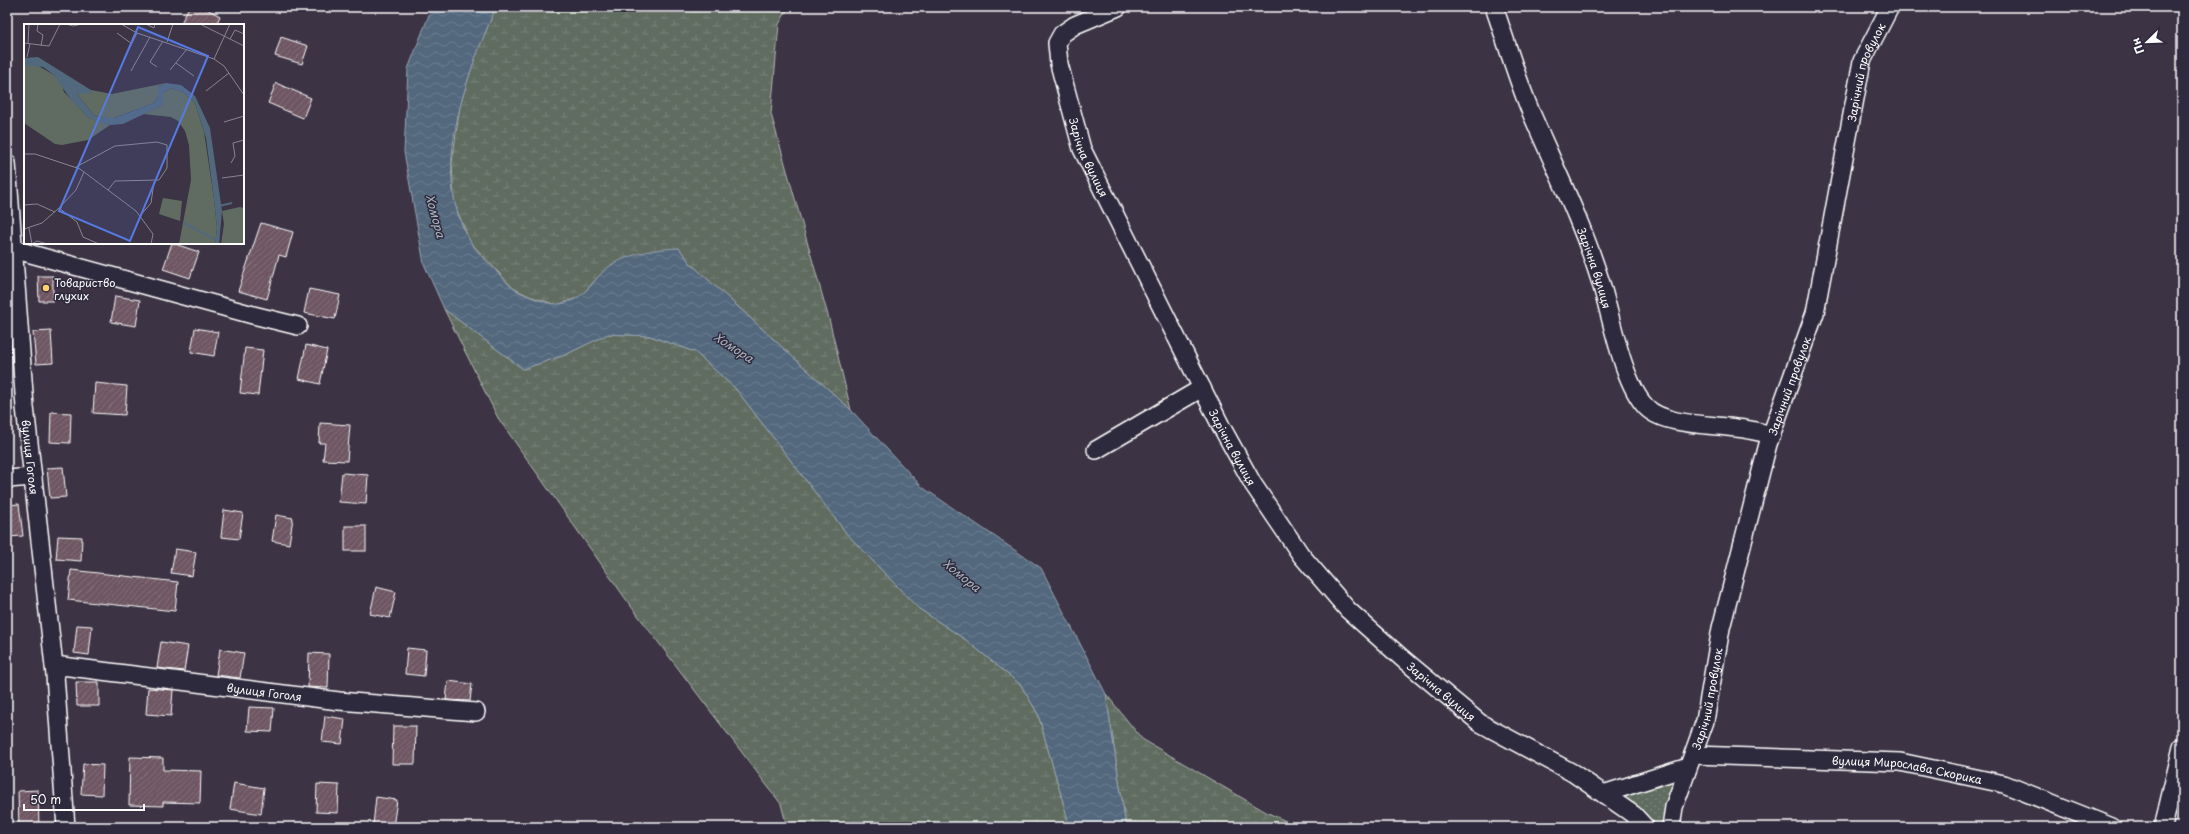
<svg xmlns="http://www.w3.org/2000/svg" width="2189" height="834" viewBox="0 0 2189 834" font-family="'Playpen Sans',sans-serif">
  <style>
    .grass { fill: url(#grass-dots); stroke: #b0b6b0 }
    .wetland { fill: url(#wetland-marsh); stroke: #b0b6b0 }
    .water { fill: url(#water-waves); stroke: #97a4b1 }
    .building { fill: url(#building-hatch); stroke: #fff }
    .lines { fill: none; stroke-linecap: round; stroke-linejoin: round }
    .minor-casing { stroke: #fff; stroke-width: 20 }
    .minor { stroke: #2f2a3d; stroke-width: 17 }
    .poi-dot { fill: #ffd166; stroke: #2f2a3d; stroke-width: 1.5 }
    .labels { text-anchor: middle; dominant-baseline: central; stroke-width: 3; stroke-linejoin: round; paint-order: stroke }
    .street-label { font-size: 11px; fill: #fff; stroke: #2f2a3d }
    .poi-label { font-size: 11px; fill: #fff; stroke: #2f2a3d; text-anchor: start }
    .water-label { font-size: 12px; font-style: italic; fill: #a8b4be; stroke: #2f2a3d }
    .inset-river { fill: none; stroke: #52687d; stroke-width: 2 }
    .inset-road { fill: none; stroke: #8a858f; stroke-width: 1 }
    .view { fill: #567ae2; fill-opacity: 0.15; stroke: #567ae2; stroke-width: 2 }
    .inset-edge { fill: none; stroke: #fff; stroke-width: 2 }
  </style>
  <defs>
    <pattern id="grass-dots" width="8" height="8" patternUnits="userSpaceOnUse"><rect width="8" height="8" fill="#606c61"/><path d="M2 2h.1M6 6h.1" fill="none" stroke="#788279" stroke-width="1.8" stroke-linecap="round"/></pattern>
    <pattern id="wetland-marsh" width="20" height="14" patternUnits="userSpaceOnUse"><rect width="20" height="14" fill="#606c61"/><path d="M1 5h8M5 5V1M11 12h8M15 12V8" fill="none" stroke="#788279"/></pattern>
    <pattern id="water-waves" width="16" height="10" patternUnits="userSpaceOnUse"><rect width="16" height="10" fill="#52687d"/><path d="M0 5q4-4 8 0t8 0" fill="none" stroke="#6c7f90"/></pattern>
    <pattern id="building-hatch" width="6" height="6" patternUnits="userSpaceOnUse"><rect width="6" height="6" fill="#6e5762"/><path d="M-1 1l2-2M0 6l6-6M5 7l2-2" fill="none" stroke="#84707a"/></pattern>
  </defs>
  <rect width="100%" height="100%" fill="#3c3344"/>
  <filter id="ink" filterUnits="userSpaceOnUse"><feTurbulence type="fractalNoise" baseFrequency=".025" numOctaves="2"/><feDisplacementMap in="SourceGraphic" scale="8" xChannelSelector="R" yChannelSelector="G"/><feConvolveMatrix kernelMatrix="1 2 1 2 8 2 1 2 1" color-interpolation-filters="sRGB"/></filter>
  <g filter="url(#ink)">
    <polygon class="grass" points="1688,767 1671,827 1645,827 1603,794"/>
    <g class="wetland">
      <polygon points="496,7 789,7 779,24 771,114 829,319 851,410 690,263 679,248 614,263 599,276 580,297 557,305 529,296 513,288 470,242 454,203 452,163 460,105 475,57"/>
      <polygon points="444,309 523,369 565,355 607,334 650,336 695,352 736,389 847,534 918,608 966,640 1021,685 1038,714 1067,816 1068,827 787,827 781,804 630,605 498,418"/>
      <polygon points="1106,694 1142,739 1266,812 1299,827 1126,827"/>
    </g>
    <path class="water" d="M432,7h64c-29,68 -68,165 -26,234 7,12 19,22 28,32 5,5 9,11 15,15 7,6 36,17 45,16 31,-3 34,-29 57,-41 20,-11 42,-14 64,-15l11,15 161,147 71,77 119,81 65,126 20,133h-58l-1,-11 -29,-102 -17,-29 -55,-45 -48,-32 -71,-74 -111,-145 -41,-37 -45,-16 -42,-2 -43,21 -42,14 -79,-60 -20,-45 -20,-112 4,-83z"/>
    <g class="building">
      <polygon points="189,7 203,7 220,16 216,25 180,25"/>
      <polygon points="281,37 308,46 302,64 275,56"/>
      <polygon points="276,83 311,98 303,118 268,103"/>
      <polygon points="261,223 293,232 286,257 279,255 267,299 238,291"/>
      <polygon points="172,243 199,252 190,278 163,269"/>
      <polygon points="38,276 53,276 53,301 39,301"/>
      <polygon points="309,289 340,295 335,319 304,313"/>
      <polygon points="115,296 140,300 136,326 111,322"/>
      <polygon points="195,328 218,332 214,356 191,352"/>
      <polygon points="51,331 53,363 36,364 33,332"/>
      <polygon points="306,345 327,350 320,384 299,379"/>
      <polygon points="245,348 263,350 258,395 240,393"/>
      <polygon points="95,383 127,386 125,415 93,413"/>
      <polygon points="51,412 71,413 70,443 50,442"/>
      <polygon points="320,423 350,425 347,461 323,460 325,443 319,443"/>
      <polygon points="63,467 66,497 50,498 47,468"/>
      <polygon points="342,473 368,475 366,504 339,502"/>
      <polygon points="19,504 23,536 7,537 7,505"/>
      <polygon points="224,510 243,513 239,539 221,537"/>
      <polygon points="276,515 293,518 289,544 272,541"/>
      <rect x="345" y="526" width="21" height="25"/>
      <polygon points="58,536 82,537 81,561 56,559"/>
      <polygon points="175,549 196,552 192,576 171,573"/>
      <polygon points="71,570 178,582 175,611 68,600"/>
      <polygon points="376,587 396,592 390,618 370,614"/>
      <polygon points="77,625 92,626 89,655 74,653"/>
      <polygon points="161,642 188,646 184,671 157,668"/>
      <polygon points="407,648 426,650 424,676 405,674"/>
      <polygon points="220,649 244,653 240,678 216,675"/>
      <polygon points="309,653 329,654 328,688 308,687"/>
      <polygon points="448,681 472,684 470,701 446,700"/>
      <polygon points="76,682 99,682 99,706 77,706"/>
      <polygon points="148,688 173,690 171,716 146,714"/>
      <polygon points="249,707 274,708 272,732 247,731"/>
      <polygon points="325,716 345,719 342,744 322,742"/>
      <polygon points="393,726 416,726 415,764 392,764"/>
      <polygon points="130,757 163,758 163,770 201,771 200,803 163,802 163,806 129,805"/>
      <polygon points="83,764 103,765 102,795 81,794"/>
      <polygon points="234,783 264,788 261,814 230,809"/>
      <polygon points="317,784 339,785 338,813 316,812"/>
      <polygon points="38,790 39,827 19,827 18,791"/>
      <polygon points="376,797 397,800 393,827 373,825"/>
    </g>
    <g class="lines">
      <g class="minor-casing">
        <g id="minor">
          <path id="s1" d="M1118,7l-43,18 -13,9 -5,9 2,21 23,85 139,277 32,58 48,71 47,55 55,49 77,64 93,50 61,42 11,12"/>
          <path id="s2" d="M1494,7c12,34 22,69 36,103 24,56 52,112 70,170 11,34 22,102 46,127 18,19 66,17 90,21 12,1 24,4 36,7"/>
          <path id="s3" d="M7,163l18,244 30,268 11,152"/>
          <polyline points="13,249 253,315 298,326"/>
          <polyline points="1096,450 1202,388"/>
          <polyline points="7,479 33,477"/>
          <path id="s4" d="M54,665l285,36 137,11"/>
          <path id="s5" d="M1693,755l207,7 104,22 108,43"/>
          <polyline points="1603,794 1688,767"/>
          <path id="s6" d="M1671,827l3,-20 31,-86 16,-93 47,-184 47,-131 47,-252 28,-54"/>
          <polyline points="2163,827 2182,747"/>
        </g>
      </g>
      <use href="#minor" class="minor"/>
    </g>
  </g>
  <circle class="poi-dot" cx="46" cy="288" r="4"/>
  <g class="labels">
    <g class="street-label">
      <text stroke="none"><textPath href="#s6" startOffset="782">Зарічний провулок</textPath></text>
      <text stroke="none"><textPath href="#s1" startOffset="192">Зарічна вулиця</textPath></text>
      <text stroke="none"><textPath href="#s2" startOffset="280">Зарічна вулиця</textPath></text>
      <text stroke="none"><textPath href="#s6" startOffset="458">Зарічний провулок</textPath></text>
      <text stroke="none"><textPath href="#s1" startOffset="516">Зарічна вулиця</textPath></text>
      <text stroke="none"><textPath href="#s3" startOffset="295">вулиця Гоголя</textPath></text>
      <text stroke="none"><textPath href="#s4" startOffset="212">вулиця Гоголя</textPath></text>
      <text stroke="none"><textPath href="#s1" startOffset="840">Зарічна вулиця</textPath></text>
      <text stroke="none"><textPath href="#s6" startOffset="134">Зарічний провулок</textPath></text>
      <text stroke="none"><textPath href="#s5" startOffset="215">вулиця Мирослава Скорика</textPath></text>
    </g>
    <g class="poi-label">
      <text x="54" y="282">Товариство<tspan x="54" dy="13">глухих</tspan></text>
    </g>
    <g class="water-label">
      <text transform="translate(436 216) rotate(75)">Хомора</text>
      <text transform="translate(734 347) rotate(33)">Хомора</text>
      <text transform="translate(962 575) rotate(39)">Хомора</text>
    </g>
  </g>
  <g transform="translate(24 24)">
    <rect width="220" height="220" fill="#3c3344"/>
    <path d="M11,40l19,11 7,7 3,10 25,26 21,7 -22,15 -26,5 -7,-1 -31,-21v-58zM142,59l-8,4v9l-4,7 -43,16 -17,-4 -17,-21 14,-4 21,4zM147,64l12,4 12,11 9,29 10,67 3,29 -2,16h-36l12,-64 -2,-35 -4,-14 -7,-10 -7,-4 -28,-3 20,-9v-12z" fill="#606c61"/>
    <path d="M139,174l19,3 -2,20 -21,-7z" fill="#606c61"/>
    <path d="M216,183l4,1v36h-23l3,-20 -2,-13z" fill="#606c61"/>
    <path d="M14,33l53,33 1,3 -15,1 17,21 7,2 13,1 40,-15 4,-7v-9l8,-4 15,2 14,11 15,32 12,83 -3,33h-4l2,-16 -3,-29 -8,-61 -11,-35 -12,-11 -12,-4 -8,5v12l-40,19 -13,1 -14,-4 -7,-3 -18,-18 -17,-25 -11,-8 -19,-2v-7z" fill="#52687d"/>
    <path class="inset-river" d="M195,182l13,-3M160,199l32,17M194,220l1,-15"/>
    <path class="inset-road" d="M14,0l-1,7 6,4 -2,11M42,0l7,2 9,-2M97,0l16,9 77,26 10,7 20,29M122,0l8,4 1,-4M176,0l44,22M93,9l15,11M206,15l5,-9 9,4M143,18l6,-18M0,19l25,3 11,-22M4,20l1,-20M3,33l3,-13M100,35l13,-26M190,35l16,-35M152,39l18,13M133,43l-7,-5 13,-21M146,46l17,-21M107,47l19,-34M182,67l23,-18M200,98l20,-6M0,130h11l45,15 56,42 17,23 -2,10M207,139l4,-7 -2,-13 11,-3M52,143l39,-21 42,-4 10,3v23l-8,12 -44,1 -7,9M198,154l22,-3M0,181l13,-1 18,8M35,184l18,14 6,15 16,7M116,192l11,-13 3,-21M5,204l3,16M0,205l18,-6 17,-15 17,-18 8,-18M8,220l5,-3 10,3"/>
    <path class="view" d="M114,3l70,29 -78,185 -71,-30z"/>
    <rect width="220" height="220" class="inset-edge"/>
  </g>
  <rect width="2189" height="834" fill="none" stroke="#2f2a3d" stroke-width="24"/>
  <rect x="12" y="12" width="2165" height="810" fill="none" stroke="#fff" stroke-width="1.5" filter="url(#ink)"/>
  <g transform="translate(2147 42) rotate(247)" stroke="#2f2a3d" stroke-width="3" paint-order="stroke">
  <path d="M0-3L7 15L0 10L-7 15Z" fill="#ffffff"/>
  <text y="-6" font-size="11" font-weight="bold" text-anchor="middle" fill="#ffffff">Пн</text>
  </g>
  <path d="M24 804v6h120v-6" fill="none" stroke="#ffffff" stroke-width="2"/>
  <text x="30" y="804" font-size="12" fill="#ffffff" stroke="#2f2a3d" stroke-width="3" paint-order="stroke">50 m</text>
</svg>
